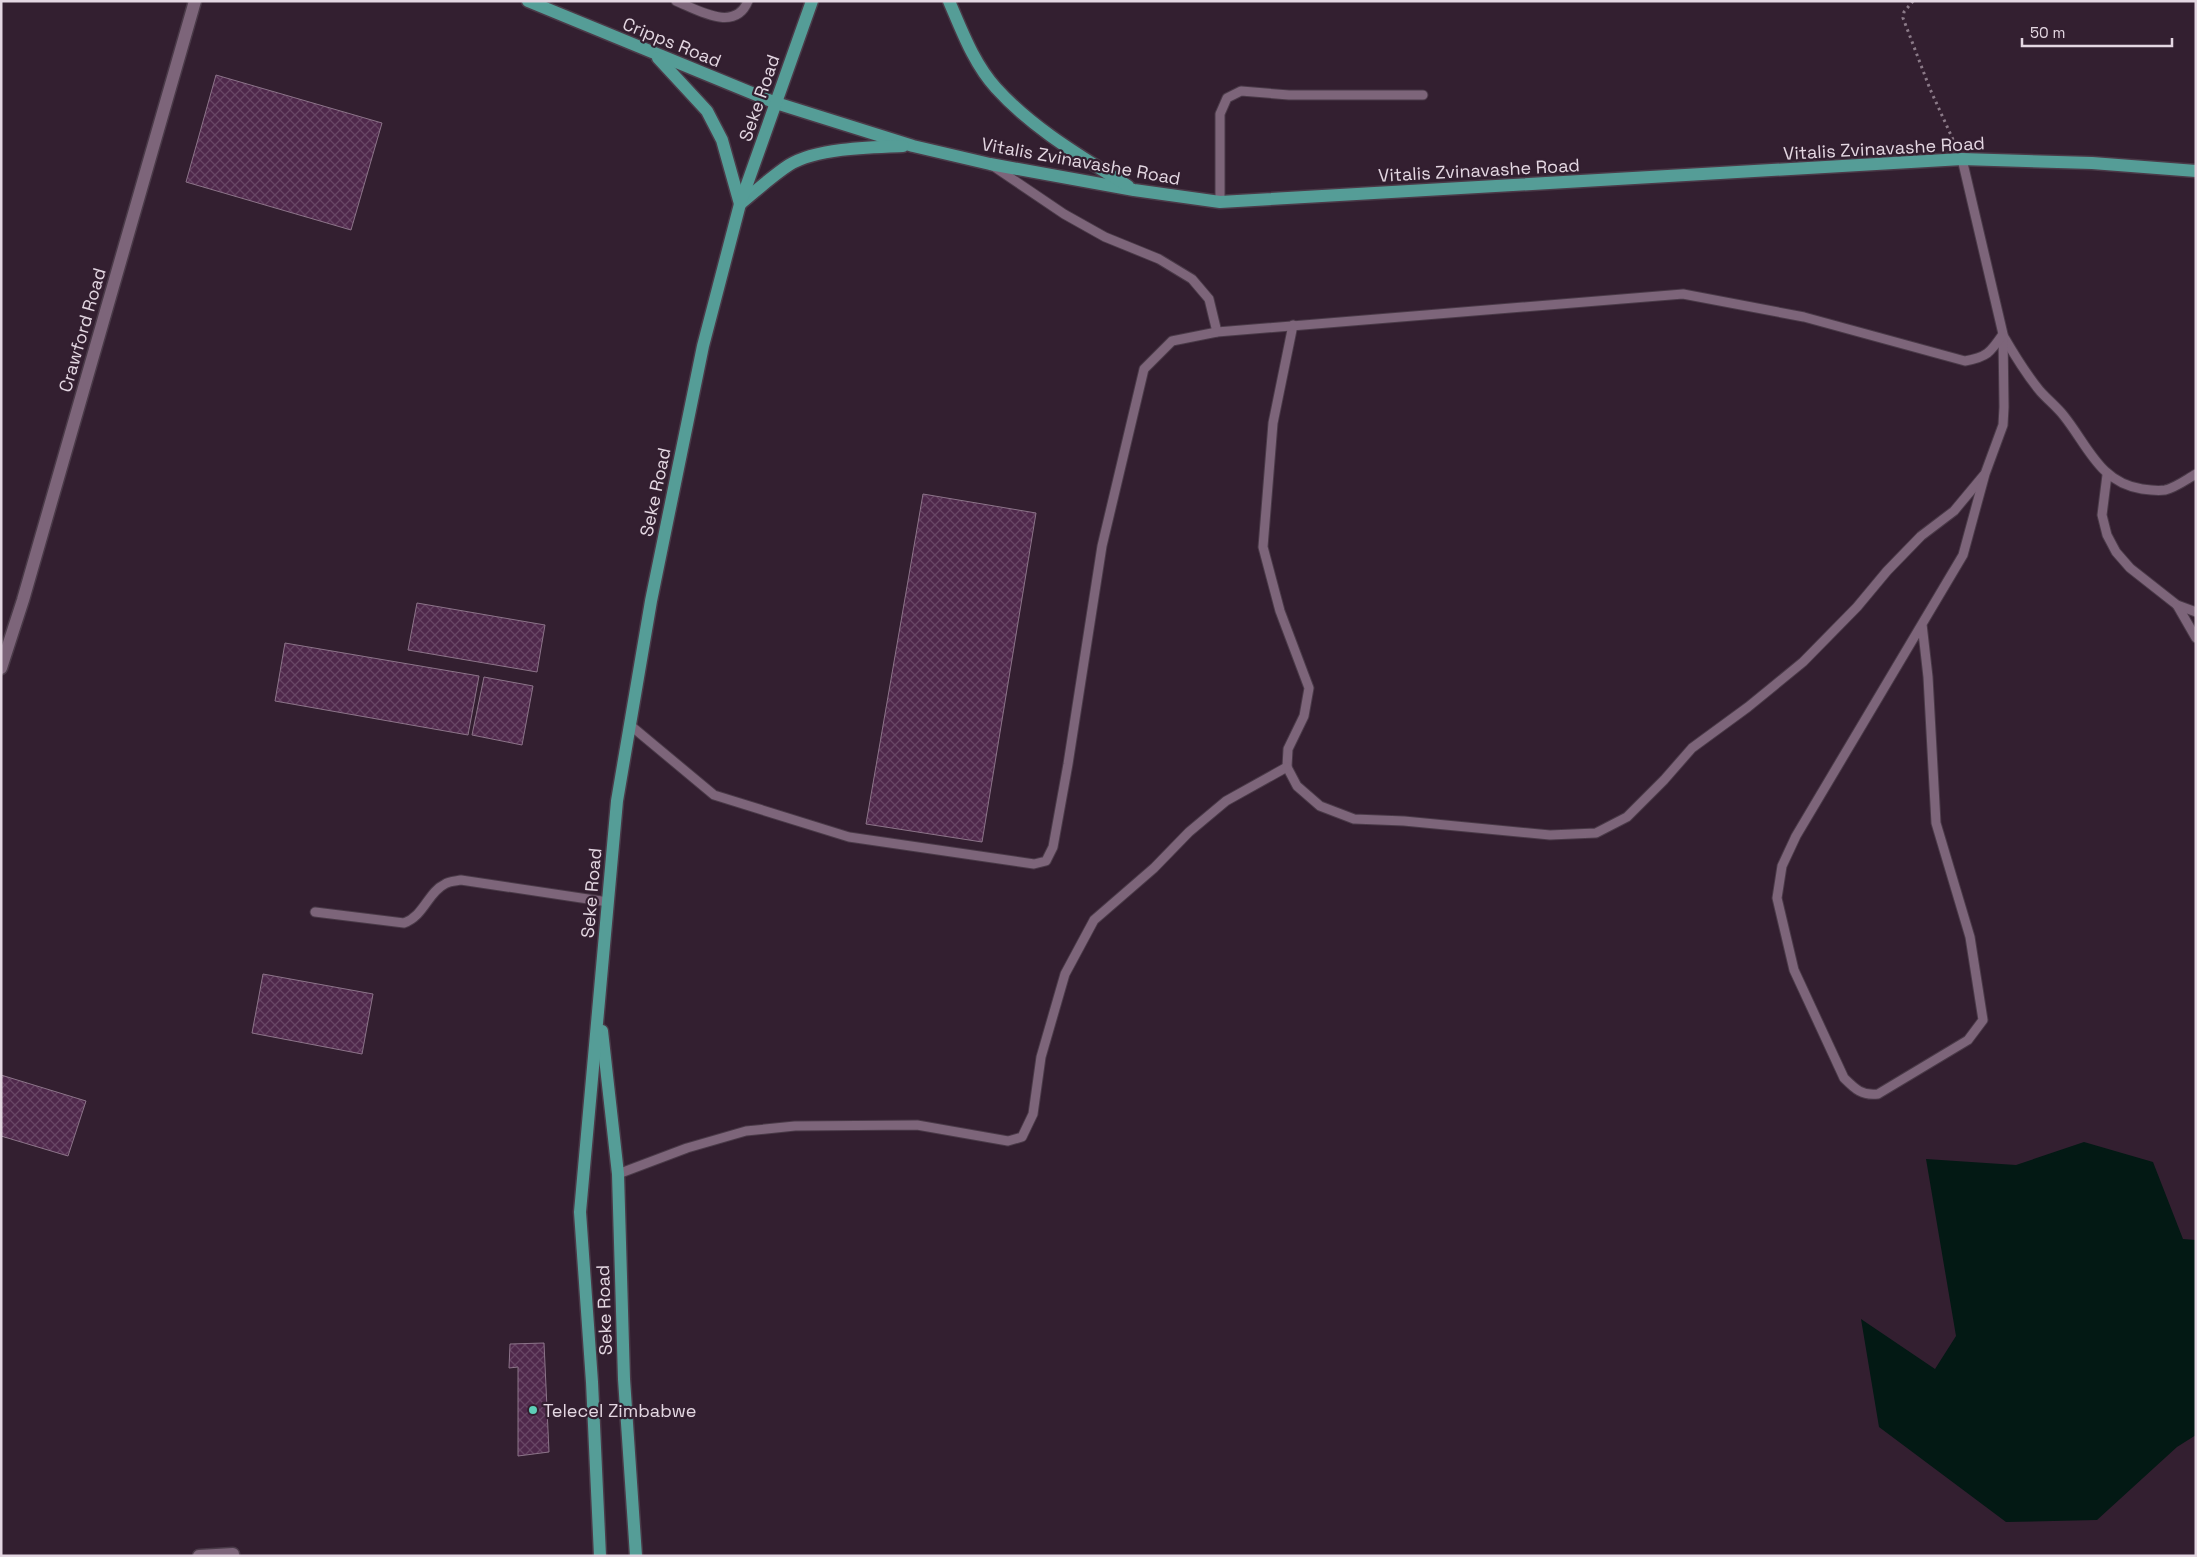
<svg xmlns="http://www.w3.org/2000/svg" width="2197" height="1557" viewBox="0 0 2197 1557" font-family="'Space Grotesk',sans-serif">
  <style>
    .water { fill: #031914 }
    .building { fill: url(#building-cross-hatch); stroke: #8c7489 }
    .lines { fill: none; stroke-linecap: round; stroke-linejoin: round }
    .service-casing { stroke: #4a3a48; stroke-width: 11 }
    .minor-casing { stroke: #4a3a48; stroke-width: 15 }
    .primary-casing { stroke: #4a3a48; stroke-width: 15 }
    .path { stroke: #8b7a88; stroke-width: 3; stroke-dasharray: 2.5 4; stroke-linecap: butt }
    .service { stroke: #7d657a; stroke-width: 9 }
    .minor { stroke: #7d657a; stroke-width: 12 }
    .primary { stroke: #559d97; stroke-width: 12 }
    .poi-dot { fill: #5eceb8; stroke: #331f30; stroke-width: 2 }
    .labels { text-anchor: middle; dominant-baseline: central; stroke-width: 4.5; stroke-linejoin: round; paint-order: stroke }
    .street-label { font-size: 18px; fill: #e4d7e2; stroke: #331f30 }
    .poi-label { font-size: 18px; fill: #e4d7e2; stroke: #331f30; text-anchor: start }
  </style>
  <defs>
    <pattern id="building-cross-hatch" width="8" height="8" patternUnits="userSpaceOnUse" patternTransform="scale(1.25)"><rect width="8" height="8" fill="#4f284b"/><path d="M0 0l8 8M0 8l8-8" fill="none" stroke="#684665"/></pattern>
  </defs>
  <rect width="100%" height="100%" fill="#331f30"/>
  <polygon class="water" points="2084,1142 2153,1162 2183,1239 2196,1240 2196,1435 2177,1447 2097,1520 2006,1522 1879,1427 1861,1319 1935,1369 1956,1336 1926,1159 2016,1165"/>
  <g class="building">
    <polygon points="216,75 382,123 351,230 186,182"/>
    <polygon points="923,494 1036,513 982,842 866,824"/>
    <polygon points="417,603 545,625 537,672 408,650"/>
    <polygon points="285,643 479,676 468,735 275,701"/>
    <polygon points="484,677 533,686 522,745 472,735"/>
    <polygon points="263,974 373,994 362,1054 252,1033"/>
    <polygon points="1,1075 86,1101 68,1156 1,1136"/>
    <polygon points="544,1343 549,1452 518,1456 518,1367 509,1368 510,1344"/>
  </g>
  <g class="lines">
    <g class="service-casing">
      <g id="service">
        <path d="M676,1c22,9 59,32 72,0"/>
        <polyline points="993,166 1064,214 1105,237 1159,259 1192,279 1209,299 1217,332"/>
        <polyline points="1220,202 1220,114 1227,98 1241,91 1289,95 1423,95"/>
        <polyline points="1293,325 1273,423 1263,547 1280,611 1309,688 1304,716 1288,749 1287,767 1297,786 1320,806 1354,819 1404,821 1550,835 1596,833 1627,817 1664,780 1692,748 1748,707 1803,662 1857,607 1887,571 1921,536 1954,511 1984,475"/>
        <path d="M2004,337c11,19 22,37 36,54 8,9 17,16 24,25 24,30 36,67 78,73 7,1 16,2 23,1 10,-2 22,-11 31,-16"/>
        <polyline points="2107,475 2102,515 2107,535 2116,552 2130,568 2177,605 2196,612"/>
        <polyline points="2177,605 2196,638"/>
        <path d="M1922,624l6,53 8,146 34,114 13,83 -15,20 -90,54c-16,2 -23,-5 -34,-16l-50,-108 -17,-72 5,-32 14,-30 167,-281 22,-81 18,-49 1,-18 -1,-72"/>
        <path d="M630,725l84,70 135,42 185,27 12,-3 7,-14 15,-83 34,-218 42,-177 28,-28 45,-9 466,-38 121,23 161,44c22,-4 25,-8 38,-27l-41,-175"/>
        <path d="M315,912l89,11c20,-7 24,-31 41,-39 4,-3 11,-3 16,-4l147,22"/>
        <polyline points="618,1174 687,1148 746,1131 795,1126 917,1125 1008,1141 1022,1137 1033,1114 1041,1057 1065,974 1094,920 1154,868 1189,832 1226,801 1287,767"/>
      </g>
    </g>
    <g class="minor-casing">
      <g id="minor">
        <polyline points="1,668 23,600 195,1"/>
        <polyline points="199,1556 233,1554"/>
      </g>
    </g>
    <g class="primary-casing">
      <g id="primary">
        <polyline points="528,1 776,103 913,146 990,164 1134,190 1220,202 1962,159 2092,163 2196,171"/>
        <path d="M949,1c13,30 25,63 47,87 37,41 86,69 132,98"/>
        <polyline points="658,58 707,111 722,140 740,204"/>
        <path d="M740,204c16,-13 32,-28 49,-39 27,-17 83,-18 114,-19"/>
        <polyline points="602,1031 618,1174 624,1379 636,1556"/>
        <polyline points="600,1556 592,1382 580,1212 617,801 651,601 703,346 740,204 812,1"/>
      </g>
    </g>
    <polyline class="path" points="1913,1 1904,12 1903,18 1930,89 1955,144"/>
    <use href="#service" class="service"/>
    <use href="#minor" class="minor"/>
    <use href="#primary" class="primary"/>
  </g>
  <circle class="poi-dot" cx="533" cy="1410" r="5"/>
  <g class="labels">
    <g class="street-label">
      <text transform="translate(672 42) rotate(22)">Cripps Road</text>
      <text transform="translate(759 98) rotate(-71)">Seke Road</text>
      <text transform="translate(1884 148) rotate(-3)">Vitalis Zvinavashe Road</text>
      <text transform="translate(1081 161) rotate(10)">Vitalis Zvinavashe Road</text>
      <text transform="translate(1479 170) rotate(-3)">Vitalis Zvinavashe Road</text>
      <text transform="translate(82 330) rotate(-74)">Crawford Road</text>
      <text transform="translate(655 492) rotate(-78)">Seke Road</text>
      <text transform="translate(591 893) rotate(-85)">Seke Road</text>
      <text transform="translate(604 1310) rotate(-92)">Seke Road</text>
    </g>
    <g class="poi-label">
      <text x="543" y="1410">Telecel Zimbabwe</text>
    </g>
  </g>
  <rect width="2197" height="1557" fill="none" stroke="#e4d7e2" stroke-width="5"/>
  <path d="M2022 38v8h150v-8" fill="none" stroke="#e4d7e2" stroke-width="2.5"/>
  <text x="2030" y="38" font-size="15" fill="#e4d7e2" stroke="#331f30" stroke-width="4" paint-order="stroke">50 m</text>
</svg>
